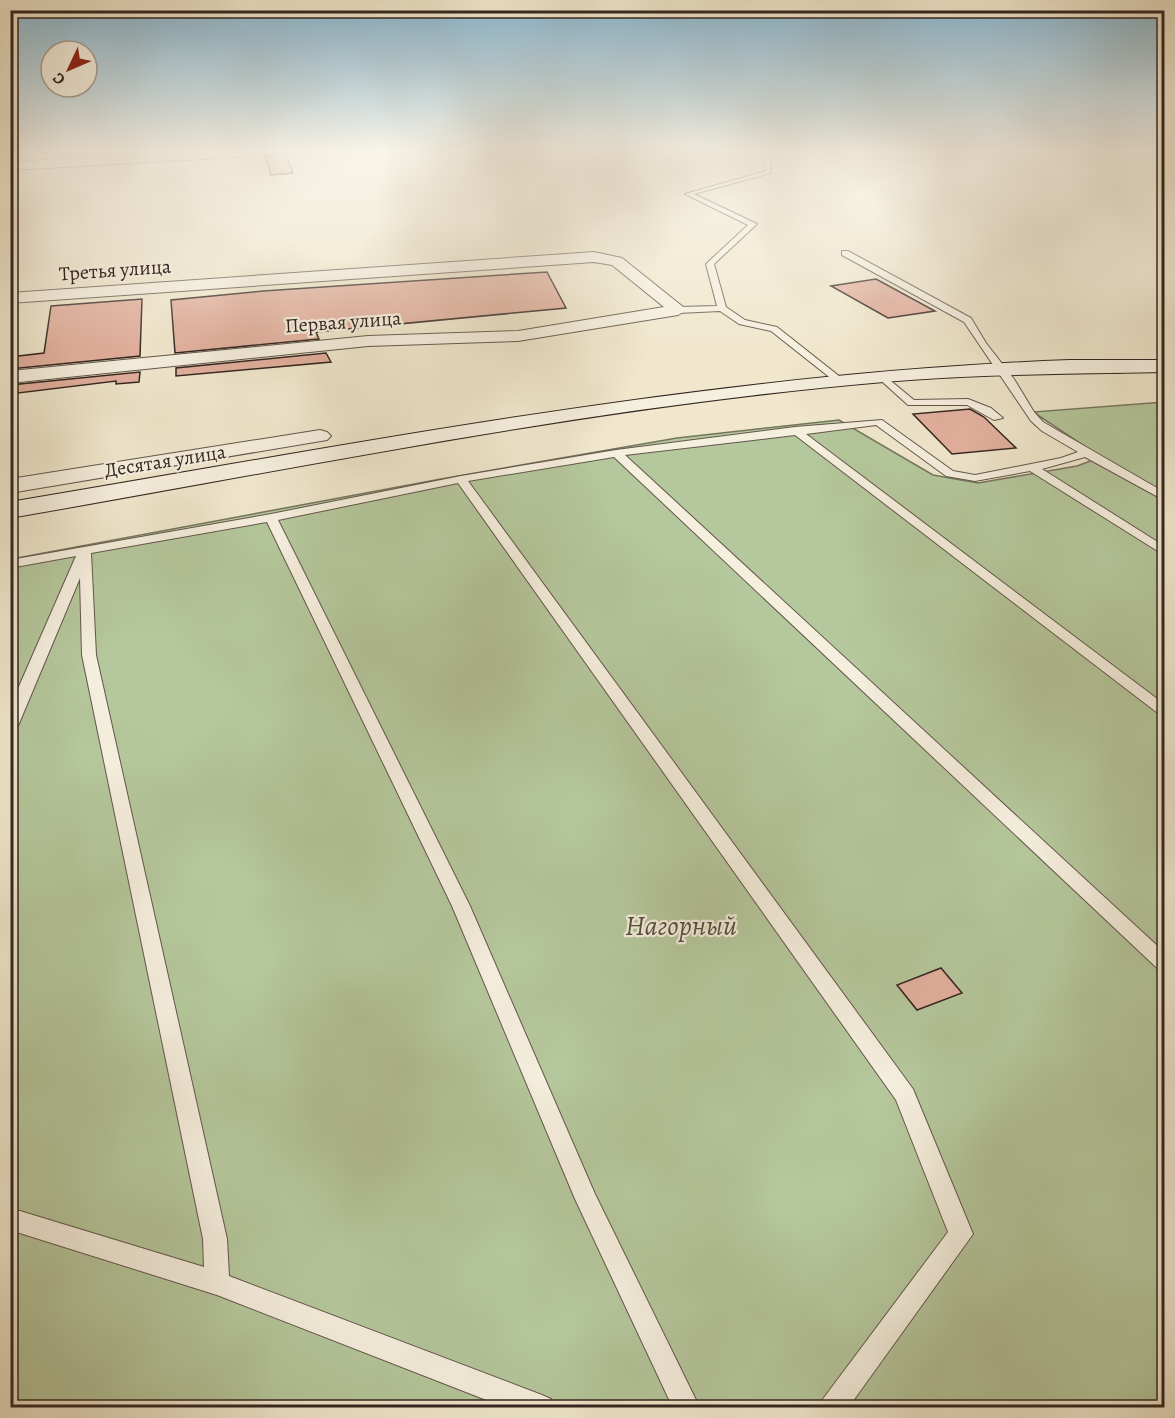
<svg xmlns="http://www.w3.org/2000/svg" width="1175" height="1418" viewBox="0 0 1175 1418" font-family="Alegreya,serif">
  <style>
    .green { fill: #b5c79c; stroke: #74765e; stroke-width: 1.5 }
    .building { fill: #e2b09e; stroke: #342621; stroke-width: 1.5 }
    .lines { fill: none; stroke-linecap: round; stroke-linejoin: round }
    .lane-casing { stroke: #63564c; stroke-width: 2 }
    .street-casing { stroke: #63564c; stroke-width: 2 }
    .secondary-casing { stroke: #342621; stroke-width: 2 }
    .lane { fill: #f5efde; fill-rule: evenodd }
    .street { fill: #f5efde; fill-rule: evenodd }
    .secondary { fill: #f5efde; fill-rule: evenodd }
    .labels { text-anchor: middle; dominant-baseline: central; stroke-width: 4.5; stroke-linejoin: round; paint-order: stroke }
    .far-street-label { font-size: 20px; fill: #342621; stroke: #f5efde }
    .near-park-label { font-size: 28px; font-style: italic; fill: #544e40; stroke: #f5efde }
  </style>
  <rect width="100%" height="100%" fill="#f0e7cd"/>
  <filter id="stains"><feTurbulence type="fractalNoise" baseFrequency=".00333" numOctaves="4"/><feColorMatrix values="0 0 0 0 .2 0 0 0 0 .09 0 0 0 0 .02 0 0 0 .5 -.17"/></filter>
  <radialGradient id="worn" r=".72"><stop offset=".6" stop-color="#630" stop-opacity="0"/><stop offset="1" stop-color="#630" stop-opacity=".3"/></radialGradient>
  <polygon class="green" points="1164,402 1164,1407 11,1408 11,559 441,479 677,438 839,420 933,475 978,483 1077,466 1101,457 1033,412"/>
  <g class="building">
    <polygon points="286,154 293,173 271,175 265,156"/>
    <polygon points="547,272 566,308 316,332 319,339 175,353 171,300 263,291"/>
    <polygon points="876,279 935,311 888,318 831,286"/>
    <polygon points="142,299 140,356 10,369 10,357 44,353 51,306"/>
    <polygon points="326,353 331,362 176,376 176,368"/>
    <polygon points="140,372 139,382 116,384 116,381 10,394 10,385"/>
    <polygon points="970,409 984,417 1016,448 952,454 913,414"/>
    <polygon points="941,968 962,993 917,1010 897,985"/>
  </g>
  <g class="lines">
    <g class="lane-casing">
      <g id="lane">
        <polygon points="759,152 769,154 771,173 694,194 757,224 714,264 726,307 745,320 777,327 839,376 839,380 833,380 771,331 739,324 720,311 678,313 674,310 678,307 717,306 706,264 748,225 685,194 766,171 763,155"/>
        <polygon points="842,251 848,251 971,318 986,343 1014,379 1034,412 1043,422 1164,492 1164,499 1160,498 1085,457 1042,469 1164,546 1164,555 1030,471 975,481 946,476 876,425 806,434 1164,704 1164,715 1159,714 795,435 625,455 1164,952 1164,970 1157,968 614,457 468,481 913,1089 973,1234 848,1408 819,1408 823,1399 948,1232 896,1100 458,483 278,520 470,906 595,1194 700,1408 673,1408 575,1199 452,906 267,522 91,553 96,655 227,1239 229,1276 542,1395 551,1399 555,1408 507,1408 217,1295 10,1230 10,1208 204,1267 203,1239 82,655 80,578 18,726 10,731 10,707 76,556 10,568 10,560 271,514 461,476 616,450 795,427 882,420 953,471 975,475 1061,458 1078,452 1042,431 1031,421 964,322 842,255"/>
        <polygon points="880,372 914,400 968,399 991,408 1003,418 994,420 967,405 908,405 877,377 875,375"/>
      </g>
    </g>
    <g class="street-casing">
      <g id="street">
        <polygon points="195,152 260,152 254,156 10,170 10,162"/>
        <polygon points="594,252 622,258 687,310 678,315 518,341 368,346 10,383 10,371 368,336 518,331 664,307 612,265 594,262 10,303 10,293"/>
        <polygon points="320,430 327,432 331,436 327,440 10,493 10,479"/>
      </g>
    </g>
    <g class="secondary-casing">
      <path id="secondary" d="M1070,360h94v12c-93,2 -187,2 -280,10 -294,25 -584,86 -874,136v-16c352,-59 703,-129 1060,-142z"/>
    </g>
    <use href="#lane" class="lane"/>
    <use href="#street" class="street"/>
    <use href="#secondary" class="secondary"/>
  </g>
  <linearGradient id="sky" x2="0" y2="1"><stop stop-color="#89b9d4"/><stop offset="0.43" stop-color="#f8f4e8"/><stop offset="1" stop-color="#f8f4e8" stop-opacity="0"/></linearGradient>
  <rect width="1175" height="350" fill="url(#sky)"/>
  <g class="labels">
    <g class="far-street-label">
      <text transform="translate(115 270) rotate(-4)">Третья улица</text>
      <text transform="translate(343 322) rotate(-4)">Первая улица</text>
      <text transform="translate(165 461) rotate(-9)">Десятая улица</text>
    </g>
    <g class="near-park-label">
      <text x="681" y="926">Нагорный</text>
    </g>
  </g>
  <rect width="1175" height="1418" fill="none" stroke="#f0e7cd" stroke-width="36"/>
  <rect x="12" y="12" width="1151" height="1394" fill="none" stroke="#342621" stroke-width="3"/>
  <rect x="18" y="18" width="1139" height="1382" fill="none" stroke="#342621" stroke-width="1.5"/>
  <g transform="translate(69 69) rotate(226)"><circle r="28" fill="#f5efde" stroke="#a89f92" stroke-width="1.5"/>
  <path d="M0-4.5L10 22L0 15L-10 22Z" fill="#8f2418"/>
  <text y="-9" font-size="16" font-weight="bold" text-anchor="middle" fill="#342621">С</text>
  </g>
  <rect width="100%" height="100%" filter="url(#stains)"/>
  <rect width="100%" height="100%" fill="url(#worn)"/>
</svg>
